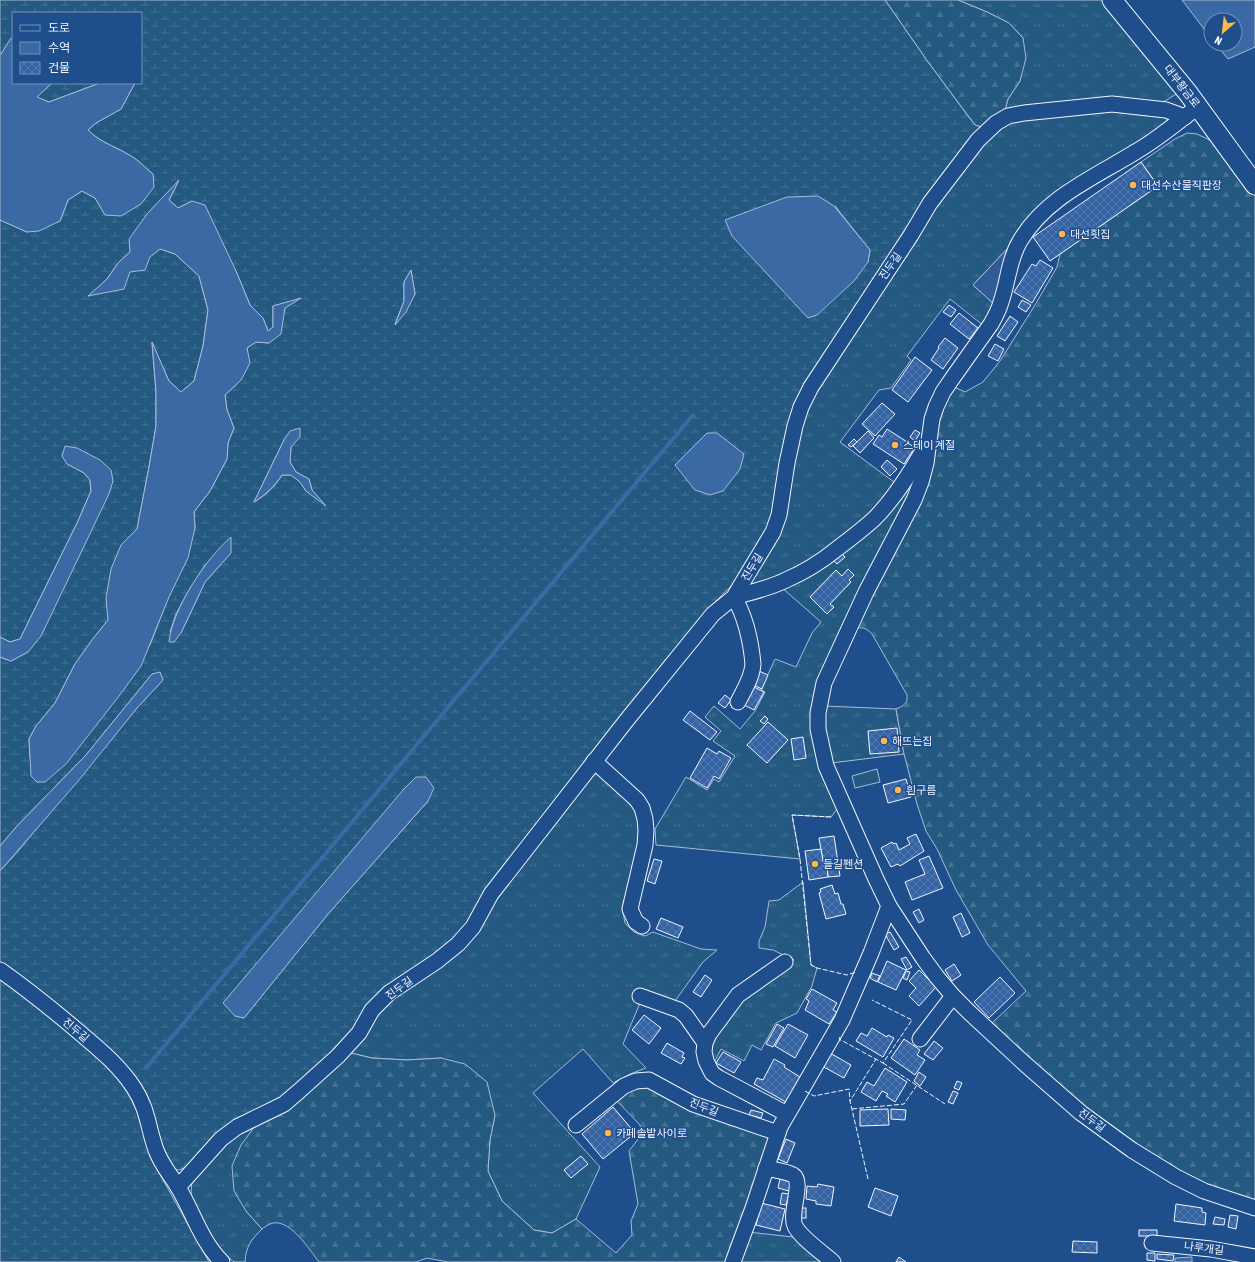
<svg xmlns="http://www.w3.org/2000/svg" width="1255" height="1262" viewBox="0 0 1255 1262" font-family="'Asap Condensed','Noto Sans KR',sans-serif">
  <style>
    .grass { fill: url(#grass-tufts); stroke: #a8bbd7 }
    .forest { fill: url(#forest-firs); stroke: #a8bbd7 }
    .wetland { fill: url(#wetland-marsh); stroke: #a8bbd7; fill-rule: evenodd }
    .pitch { fill: #245a82; stroke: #a8bbd7 }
    .parking { fill: #305b95; stroke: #a8bbd7 }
    .water { fill: #3b69a3; stroke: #a8bbd7 }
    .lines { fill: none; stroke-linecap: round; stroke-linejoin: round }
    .stream { stroke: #3b69a3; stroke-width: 4 }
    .building { fill: url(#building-cross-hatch); stroke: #f2f6ff }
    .minor-casing { stroke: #f2f6ff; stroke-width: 17 }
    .major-casing { stroke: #f2f6ff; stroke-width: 21 }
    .minor { stroke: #1f4e8c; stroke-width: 15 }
    .major { stroke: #1f4e8c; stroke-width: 19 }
    .fence { stroke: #f2f6ff; stroke-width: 1; stroke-dasharray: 5 2; stroke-linecap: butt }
    .poi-dot { fill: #ffb74d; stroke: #1f4e8c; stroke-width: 1.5 }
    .labels { text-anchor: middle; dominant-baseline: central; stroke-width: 3; stroke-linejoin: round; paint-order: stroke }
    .street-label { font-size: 11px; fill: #f2f6ff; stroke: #1f4e8c }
    .poi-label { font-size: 11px; fill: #f2f6ff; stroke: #1f4e8c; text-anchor: start }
  </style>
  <defs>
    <pattern id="grass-tufts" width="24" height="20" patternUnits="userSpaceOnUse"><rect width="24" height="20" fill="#245a82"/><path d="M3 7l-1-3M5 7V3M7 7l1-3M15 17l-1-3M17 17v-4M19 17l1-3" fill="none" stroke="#447295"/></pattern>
    <pattern id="forest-firs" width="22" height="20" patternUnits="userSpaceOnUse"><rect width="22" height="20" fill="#245a82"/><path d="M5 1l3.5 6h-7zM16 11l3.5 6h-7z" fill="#447295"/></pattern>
    <pattern id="wetland-marsh" width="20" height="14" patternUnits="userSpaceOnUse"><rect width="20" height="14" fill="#245a82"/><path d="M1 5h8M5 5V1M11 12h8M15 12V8" fill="none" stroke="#447295"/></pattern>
    <pattern id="building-cross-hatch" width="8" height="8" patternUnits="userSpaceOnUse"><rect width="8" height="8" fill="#3563a3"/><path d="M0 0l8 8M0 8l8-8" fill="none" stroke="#537ab1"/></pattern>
  </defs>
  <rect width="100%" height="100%" fill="#1f4e8c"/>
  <g class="grass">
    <polygon points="958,0 1104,0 1178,93 1160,104 1004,114 1008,99 1020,81 1023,38 1009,23 987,12"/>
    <polygon points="1109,109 1167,118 1167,120 1164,126 1010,246 973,285 995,305 984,326 950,299 907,356 911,360 891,388 879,390 840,442 898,485 886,500 808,565 751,587 748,581 802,413 969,156 1008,121"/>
    <polygon points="922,454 914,486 816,692 838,808 831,817 792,815 800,859 656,845 655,829 686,777 707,790 714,779 719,782 735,756 713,741 721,731 705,717 714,706 740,729 755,711 765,692 761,690 775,659 796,667 812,633 821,622 781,587 840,550"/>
    <polygon points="824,706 896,709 904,754 831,763 827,751"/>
    <polygon points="596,773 605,779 640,814 640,846 622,908 625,923 634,932 645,936 653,932 701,949 717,950 703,962 675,1001 637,989 634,1001 640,1003 623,1044 646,1068 630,1074 613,1083 583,1049 533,1093 600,1167 576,1219 552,1233 534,1230 502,1201 488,1171 490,1140 495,1115 442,1058 406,1060 372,1058 351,1053 374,1017 496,896 588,777"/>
    <polygon points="803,882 811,965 817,968 812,986 797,1013 776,1023 761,1050 752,1045 744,1061 721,1049 713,1065 710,1058 712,1041 743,998 794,960 773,950 759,948 759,941 765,927 769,901 779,900"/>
    <path d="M265,1117l-19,94 16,18c-11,11 -16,17 -17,33h-11l-9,-8 -16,-20 -13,-23 -5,-17 1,-15 32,-38z"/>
    <polygon points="748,1232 793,1237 823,1262 737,1262"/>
  </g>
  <g class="forest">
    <polygon points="885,0 958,0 987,12 1009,23 1023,38 1026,58 1020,81 1008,99 1004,114 985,128 975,125 928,62"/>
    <path d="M1187,133l10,1 19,9 39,53v1006l-65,-23 -85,-54 -83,-72 -30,-30 34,-32 -38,-46 -32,-55 -19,-41 -11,-18 -9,-27 -13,-50 -8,-45c7,-3 12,-5 11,-14l-35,-61c-5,-5 -8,-7 -15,-6l95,-242 13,6 18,-10 17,-21 35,-56 22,-38 3,-13 98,-68 -17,-24 34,-23z"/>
    <path d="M351,1053l21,5 34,2 35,-2 24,6 22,18 8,33 -5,25 -2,31 14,30 32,29 18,3 24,-14 40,34 16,-18 -1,-14 7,-17 -9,-53 13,-17 -2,-9 -24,-25 23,-16 123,47 9,8 -42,123h-281l-21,-4 -11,4h-97c-10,-13 -28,-42 -46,-39 -4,1 -8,4 -11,6l-16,-18 -12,-20 -2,-25 9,-21 14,-19z"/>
  </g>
  <g class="wetland">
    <path d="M0,0h885l43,62 40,54 7,9 10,3 -182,266 -32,130 -26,48 -29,29 -44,54 -202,267 -18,20 -95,86 -71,69 -98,69 -9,4 -9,-2 -26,-69 -144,-133v-95l19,-21 118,-142 26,-28 -3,-7 -8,1 -66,81 -69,71 -17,20v-189l11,4 17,-9 85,-171 -46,-17 17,9 6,7 1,11 -13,30 -58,118 -10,3 -10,-5v-417l27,12 33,-11 8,-21 14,-9 13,7 10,17 48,-41c-5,-4 -11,-10 -16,-14 -16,-12 -36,-16 -49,-30l8,-7 25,-14 14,-26h6v-70h-128v25l-2,1 -10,15 -1,-1zM178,182l-9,18 9,8 14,-7 44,70 14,34 13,13 5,13 5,-4v-21l26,-7 -14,9 -16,35 -13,-1 -9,6 -6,32 -16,15 2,15 7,18 -6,15 -1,16 -17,32 -16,21 1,16 -45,117 -120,112 -1,-18 7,-13 19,-23 20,-39 17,-24 16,-20 13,-75 16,-16 12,-62 7,-41v-35l-4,-48 17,38 12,11 13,-11 9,-35 5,-36 -9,-34 -24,-22 -15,-5 -30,23 -41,24 18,-17 11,-16 12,-11v-13l17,-25zM835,206l35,44 -2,12zM411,270l4,24 -20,30 9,-23v-19zM299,437l-8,9 -1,16 6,10 13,7 3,11 12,14 -18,-13 -6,-9 -9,-7h-9c-7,12 -16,20 -28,27l30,-62zM231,553l-26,29 -24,51 -11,-1 6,-18 10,-19 19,-30zM428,801l-100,113 -84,104 -9,-2z"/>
    <polygon points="52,83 100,83 49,102 36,97"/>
    <polygon points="0,977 32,1000 116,1072 140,1110 151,1158 158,1171 209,1262 0,1262"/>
  </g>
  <polygon class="pitch" points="877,769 880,782 855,788 852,776"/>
  <polygon class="parking" points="1010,246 995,305 973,285"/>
  <g class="water">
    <polygon points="1182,0 1255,0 1255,47 1228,59 1216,44 1235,44 1235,20 1211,20 1211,38"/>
    <path d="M11,38h2v45h39l-15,14 12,5 51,-19h35l-14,26 -25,14 -8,7c13,14 33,18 49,30 5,4 11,10 16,14l1,13 -13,17 -20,12 -16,-1 -10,-17 -13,-7 -14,9 -8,21 -21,10 -12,1 -27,-12v-167l1,1z"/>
    <polygon points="179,180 169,200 178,208 192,201 205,205 236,271 250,305 263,318 268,331 273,327 273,306 301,298 285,308 281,334 269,343 256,342 247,348 250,363 241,380 225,395 227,410 234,428 228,443 227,459 210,491 194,512 195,528 188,558 169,597 141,666 119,696 66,764 45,782 37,782 31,776 29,739 36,726 55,703 75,664 92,640 108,620 106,598 111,569 121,545 137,529 149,467 156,426 156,391 152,342 169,381 181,392 194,381 203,346 208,310 199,276 175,254 160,249 150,257 145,270 130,272 124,289 88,296 107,279 118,263 130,252 129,239 147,214"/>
    <polygon points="818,196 834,206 870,250 868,262 854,281 817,315 808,318 732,236 725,220 787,197"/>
    <polygon points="411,270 415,294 406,312 395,325 404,301 404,282"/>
    <path d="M300,428v9l-9,10 -1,15 6,10 13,7 3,11 14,16 -20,-15 -6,-9 -9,-7h-9c-8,12 -16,19 -28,27l30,-62 6,-9z"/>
    <polygon points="707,433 717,433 744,454 740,469 723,491 710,495 695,490 675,465"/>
    <polygon points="65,446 77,448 100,460 111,470 113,481 109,494 41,636 28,652 11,661 0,657 0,637 10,642 20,639 78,521 91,491 90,480 84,473 67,464 62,456"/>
    <path d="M231,537v16l-26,29 -24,51 -7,9h-5c3,-32 37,-84 62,-105z"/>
    <polygon points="160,672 163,680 137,708 79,780 0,871 0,846 17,826 86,755 152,674"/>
    <polygon points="416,777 426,777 434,788 428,801 328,914 244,1018 235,1016 223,1003 403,790"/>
    <polygon points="1192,1257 1192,1262 1175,1262 1175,1258"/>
  </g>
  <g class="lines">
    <polyline class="stream" points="146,1068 693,415"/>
  </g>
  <g class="building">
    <polygon points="1141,162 1158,186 1050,261 1033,237"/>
    <polygon points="1040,260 1053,268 1032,303 1014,292 1032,264 1036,266"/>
    <polygon points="1022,300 1031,305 1026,312 1018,307"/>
    <polygon points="949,305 956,310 951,317 943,312"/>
    <polygon points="959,313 978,328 969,339 950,324"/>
    <polygon points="1010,316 1018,322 1005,341 997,336"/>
    <polygon points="945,338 958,348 943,369 931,360 939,348 938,347"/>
    <polygon points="995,344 1004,349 998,361 988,356"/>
    <polygon points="915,357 932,370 908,402 892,390"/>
    <polygon points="882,403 895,414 875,436 862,424"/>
    <polygon points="887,429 915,447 904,464 873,444 879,435 882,437"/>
    <polygon points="915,430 920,433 915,441 910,437"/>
    <polygon points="868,431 874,438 860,453 853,446"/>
    <polygon points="854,439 857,442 851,447 848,445"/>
    <polygon points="887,460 897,469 890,476 881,467"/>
    <polygon points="840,552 845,557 837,564 832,559"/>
    <polygon points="848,569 854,575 849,580 851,582 830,604 834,607 827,614 810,597 836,570 842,576"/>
    <polygon points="759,671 768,675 762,689 753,685"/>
    <polygon points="754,687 764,692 754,710 744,705"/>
    <polygon points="725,695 731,700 725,708 718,703"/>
    <polygon points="690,711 717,732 710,740 683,720"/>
    <polygon points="765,716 768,719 764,724 760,721"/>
    <polygon points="768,722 788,740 767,763 747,745"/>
    <polygon points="897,728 899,752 870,754 868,731"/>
    <polygon points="803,737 806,758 794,760 791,739"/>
    <polygon points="707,748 717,754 719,751 731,758 719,779 714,776 707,788 690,778"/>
    <polygon points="906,779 911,797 888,803 883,785"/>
    <polygon points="916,834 924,851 900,866 898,864 891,867 881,848 892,842 894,844 896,843 899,850 910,844 907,838"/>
    <polygon points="834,836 840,876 828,877 827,867 824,867 819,838"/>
    <polygon points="821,849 824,867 827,867 828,877 809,880 805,851"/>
    <polygon points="929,856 943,888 912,900 905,882 925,874 919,860"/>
    <polygon points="654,859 662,861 655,884 647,881"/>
    <polygon points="832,885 835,894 838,893 841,904 843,904 846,914 826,919 819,893 821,892 820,889"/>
    <polygon points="919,909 924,920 919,923 913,912"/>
    <polygon points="961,913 970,933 962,937 953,917"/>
    <polygon points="661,918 683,927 678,938 656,929"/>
    <polygon points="890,932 899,947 894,950 885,934"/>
    <polygon points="906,957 912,967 907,970 901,959"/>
    <polygon points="887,961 906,970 896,990 878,982"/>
    <polygon points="954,964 961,975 952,981 945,970"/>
    <polygon points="919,970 936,987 919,1006 909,996 916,988 909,981"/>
    <polygon points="906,971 910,972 907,980 903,978"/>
    <polygon points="872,973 880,976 877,982 870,978"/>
    <polygon points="705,975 712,980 701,997 693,992"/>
    <polygon points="1000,977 1015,993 989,1018 974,1002"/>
    <polygon points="812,989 837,1003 833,1010 837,1012 829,1024 805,1010 809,1001 806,999"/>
    <polygon points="644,1015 661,1028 649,1044 632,1030"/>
    <polygon points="777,1024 784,1028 773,1047 766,1044"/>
    <polygon points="788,1024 808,1035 795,1058 775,1046"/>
    <polygon points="872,1028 887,1037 888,1035 894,1038 883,1057 856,1041 861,1033 867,1036"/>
    <polygon points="904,1039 920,1050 917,1055 925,1060 915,1075 891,1058"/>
    <polygon points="934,1041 943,1048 933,1060 924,1054"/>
    <polygon points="667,1043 684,1053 682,1057 685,1058 681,1064 661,1053"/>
    <polygon points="723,1052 741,1062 734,1073 716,1063"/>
    <polygon points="830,1053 851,1065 844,1078 822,1066"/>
    <polygon points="774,1059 785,1065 784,1067 800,1077 786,1102 754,1084 757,1078 763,1080"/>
    <polygon points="885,1068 907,1082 895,1102 886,1096 888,1094 882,1091 876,1101 861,1092 867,1082 874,1086"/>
    <polygon points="919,1072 926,1077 920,1086 914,1081"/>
    <polygon points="957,1081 962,1083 959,1090 954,1088"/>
    <polygon points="953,1091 958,1093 953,1104 948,1102"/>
    <polygon points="613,1107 635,1133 603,1159 582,1134"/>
    <polygon points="888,1109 889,1125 860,1126 860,1110"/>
    <polygon points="891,1109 906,1110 905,1120 891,1119"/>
    <polygon points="751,1110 763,1113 761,1118 749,1115"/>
    <polygon points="786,1139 795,1143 787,1163 778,1159"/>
    <polygon points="581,1156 588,1164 571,1178 564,1170"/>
    <polygon points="780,1179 791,1182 789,1191 778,1188"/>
    <polygon points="818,1184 834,1187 831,1206 816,1204 816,1201 806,1199 807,1186 817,1187"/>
    <polygon points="875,1188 898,1196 891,1216 868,1207"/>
    <polygon points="782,1193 789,1194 786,1205 780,1204"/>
    <polygon points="761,1203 785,1209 780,1231 756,1225"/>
    <polygon points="1176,1204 1202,1208 1202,1212 1206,1213 1205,1225 1174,1221"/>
    <rect x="800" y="1208" width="6" height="10"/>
    <polygon points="1230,1215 1238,1216 1236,1229 1228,1227"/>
    <polygon points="1215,1217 1225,1219 1224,1225 1213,1224"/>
    <rect x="1139" y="1230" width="18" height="6"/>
    <polygon points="1073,1241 1097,1242 1097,1253 1072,1252"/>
    <polygon points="1147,1253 1155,1253 1155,1261 1147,1260"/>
    <polygon points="1157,1254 1174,1255 1173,1261 1157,1259"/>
    <polygon points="899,1257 906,1262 896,1262"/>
  </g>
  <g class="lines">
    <g class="minor-casing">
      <g id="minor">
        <path d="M1191,112c-18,14 -35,28 -54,39 -42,26 -91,46 -117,90 -11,18 -12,41 -19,61 -2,8 -6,15 -10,22l-37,52 -11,16 -7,15 -4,12 -6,44 -5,19 -7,18 -48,92 -42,91 -6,30v16l8,37 50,113 13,27 34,52 14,19 16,19 17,17 55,51 56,49 51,37 44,27 28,14 51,17"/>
        <path d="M738,702c6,-12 14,-24 15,-38 -2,-22 -8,-48 -19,-67 18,-5 36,-9 52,-17 19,-8 36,-19 52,-32 12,-9 25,-19 36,-29 21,-21 37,-47 51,-72"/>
        <polyline points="594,761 637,800 642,808 645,819 646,830 645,845 630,909 636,922 642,926"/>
        <polyline points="785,962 738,995 709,1034 705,1043 704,1052 706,1061 712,1073 719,1078 787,1114"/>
        <path d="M0,970c27,19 53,40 79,62 20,17 40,33 55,56 14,21 14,40 22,62 5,14 14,24 22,37 15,25 23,54 44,75"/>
        <polyline points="640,996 679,1010 686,1016 705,1043"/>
        <polyline points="920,1039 953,996"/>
        <polyline points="576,1125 624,1086 636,1081 649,1080 693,1104 778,1133"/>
        <path d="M766,1168c8,2 19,3 27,7 11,7 -4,38 2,51 5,11 29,28 38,36"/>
        <polyline points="178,1187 221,1139 237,1127 284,1104 298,1092 338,1056 359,1033 372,1010 389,993 437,961 458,944 473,927 491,894 626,721 713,614 734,597 741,585 773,532 779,515 787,463 795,426 801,407 811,387 911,235 930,203 978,140 996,123 1008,116 1024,113 1112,104 1166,110 1185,117"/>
        <polyline points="1152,1243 1211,1249 1255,1257"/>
        <polyline points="733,1262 753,1208 780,1127 842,1020 871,953 889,906"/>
      </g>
    </g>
    <g class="major-casing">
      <polyline id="major" points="1112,0 1188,93 1255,185"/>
    </g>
    <use href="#minor" class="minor"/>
    <use href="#major" class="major"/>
    <g class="fence">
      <polyline points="831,817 792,815 800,859 811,965 817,968 847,975 856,972"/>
      <polyline points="840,1037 839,1039 883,1063 912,1020 872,1000"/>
      <polyline points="883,1063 945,1104"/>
      <polyline points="805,1091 814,1096 849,1089 850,1101"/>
      <polyline points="852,1109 904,1104 917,1085"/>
      <polyline points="868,1179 850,1101 876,1059"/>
    </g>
  </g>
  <g class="poi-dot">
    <circle cx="1133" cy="185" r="4"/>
    <circle cx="1062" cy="234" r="4"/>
    <circle cx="895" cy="445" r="4"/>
    <circle cx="884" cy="741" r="4"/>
    <circle cx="898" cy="790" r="4"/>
    <circle cx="815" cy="864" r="4"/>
    <circle cx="608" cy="1133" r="4"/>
  </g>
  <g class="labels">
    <g class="street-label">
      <text transform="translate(1182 86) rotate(52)">대부황금로</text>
      <text transform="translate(890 266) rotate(-56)">진두길</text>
      <text transform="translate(752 567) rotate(-59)">진두길</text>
      <text transform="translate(399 988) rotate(-36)">진두길</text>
      <text transform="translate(76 1030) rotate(40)">진두길</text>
      <text transform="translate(704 1107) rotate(22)">진두길</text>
      <text transform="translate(1092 1120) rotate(37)">진두길</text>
      <text transform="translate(1204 1248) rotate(7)">나루개길</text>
    </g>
    <g class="poi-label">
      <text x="1141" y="185">대선수산물직판장</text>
      <text x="1070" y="234">대선횟집</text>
      <text x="903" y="445">스테이 계절</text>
      <text x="892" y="741">해뜨는집</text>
      <text x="906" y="790">흰구름</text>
      <text x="823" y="864">들길펜션</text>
      <text x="616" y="1133">카페솔밭사이로</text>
    </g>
  </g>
  <rect x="12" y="12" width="130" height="72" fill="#1f4e8c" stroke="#7391ba"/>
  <rect x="20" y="25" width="20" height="6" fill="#1f4e8c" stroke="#7391ba"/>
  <text x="48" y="32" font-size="12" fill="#f2f6ff">도로</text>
  <rect x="20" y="42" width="20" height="12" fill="#3b69a3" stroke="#7391ba"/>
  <text x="48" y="52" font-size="12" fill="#f2f6ff">수역</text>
  <rect x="20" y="62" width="20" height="12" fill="url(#building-cross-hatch)" stroke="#7391ba"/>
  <text x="48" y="72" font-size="12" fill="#f2f6ff">건물</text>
  <g transform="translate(1223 32) rotate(208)"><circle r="19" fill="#1f4e8c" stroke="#7391ba"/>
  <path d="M0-3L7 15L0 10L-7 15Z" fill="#ffb74d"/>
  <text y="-6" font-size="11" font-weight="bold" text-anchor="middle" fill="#f2f6ff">N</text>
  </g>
</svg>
